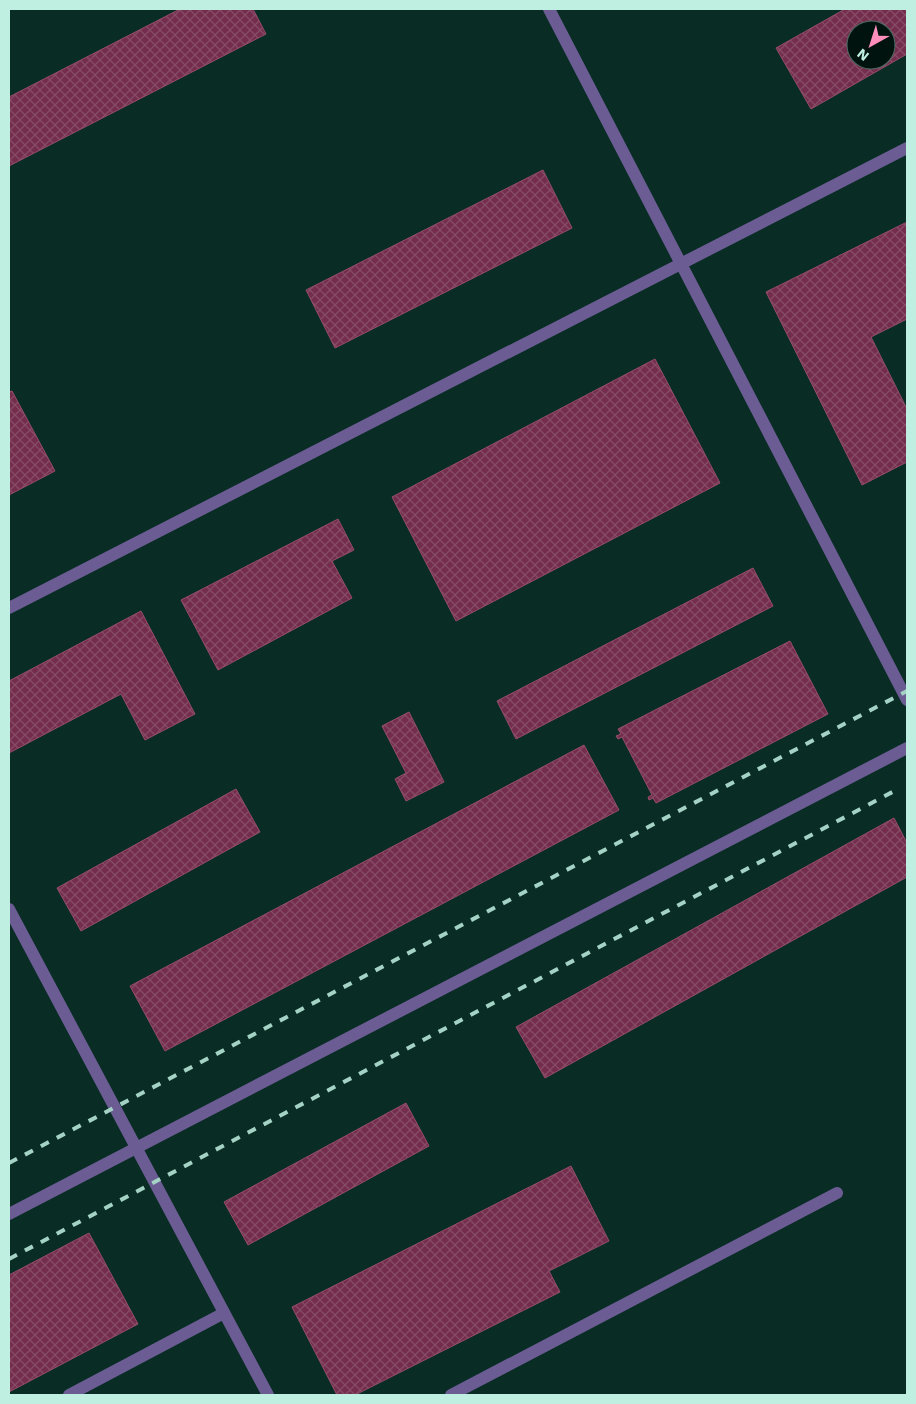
<svg xmlns="http://www.w3.org/2000/svg" width="916" height="1404" viewBox="0 0 916 1404" font-family="'Work Sans',sans-serif">
  <style>
    .building { fill: url(#building-cross-hatch); stroke: #974c6c; fill-rule: evenodd }
    .lines { fill: none; stroke-linecap: round; stroke-linejoin: round }
    .lane { stroke: #6b5d94; stroke-width: 12 }
    .rail { stroke: #a4d2c5; stroke-width: 4; stroke-dasharray: 9 9; stroke-linecap: butt }
  </style>
  <defs>
    <pattern id="building-cross-hatch" width="8" height="8" patternUnits="userSpaceOnUse" patternTransform="scale(1.25)"><rect width="8" height="8" fill="#742d4d"/><path d="M0 0l8 8M0 8l8-8" fill="none" stroke="#864c66"/></pattern>
  </defs>
  <rect width="100%" height="100%" fill="#092c24"/>
  <g class="building">
    <polygon points="180,9 253,9 266,34 9,166 9,97"/>
    <path d="M845,9h62v45l-96,55 -35,-61zM856,30h30v30h-30z"/>
    <polygon points="543,170 572,228 335,348 306,290"/>
    <polygon points="907,222 907,319 871,337 907,409 907,462 862,485 766,292"/>
    <polygon points="655,359 720,483 456,621 392,497"/>
    <polygon points="12,391 55,471 9,495 9,392"/>
    <polygon points="338,519 354,550 332,561 352,598 218,670 181,600"/>
    <polygon points="753,568 773,606 516,739 497,701"/>
    <polygon points="141,611 195,714 145,740 121,694 9,753 9,681"/>
    <polygon points="790,641 828,714 656,803 653,798 649,800 648,797 652,795 622,737 618,739 616,736 621,734 618,729"/>
    <polygon points="409,712 444,782 406,801 395,779 406,773 382,726"/>
    <polygon points="584,745 619,810 165,1051 130,986"/>
    <polygon points="236,789 260,832 81,931 57,888"/>
    <polygon points="894,818 907,843 907,877 545,1078 516,1027"/>
    <polygon points="406,1103 429,1146 248,1245 224,1202"/>
    <polygon points="571,1166 609,1241 549,1271 560,1292 355,1395 337,1395 292,1307"/>
    <polygon points="89,1233 138,1324 9,1392 9,1275"/>
  </g>
  <g class="lines">
    <g class="lane">
      <polyline points="549,9 907,700"/>
      <polyline points="9,608 907,148"/>
      <polyline points="9,909 268,1395"/>
      <polyline points="9,1214 907,748"/>
      <polyline points="69,1395 224,1313"/>
      <polyline points="451,1395 837,1193"/>
    </g>
    <g class="rail">
      <polyline points="9,1163 907,691"/>
      <polyline points="9,1259 900,788"/>
    </g>
  </g>
  <rect width="916" height="1404" fill="none" stroke="#bfefe1" stroke-width="20"/>
  <g transform="translate(871 45) rotate(219)"><circle r="24" fill="#00130e" stroke="#4c6b62"/>
  <path d="M0-4L9 19L0 12L-9 19Z" fill="#fe8ebc"/>
  <text y="-8" font-size="14" font-weight="bold" text-anchor="middle" fill="#bfefe1">N</text>
  </g>
</svg>
